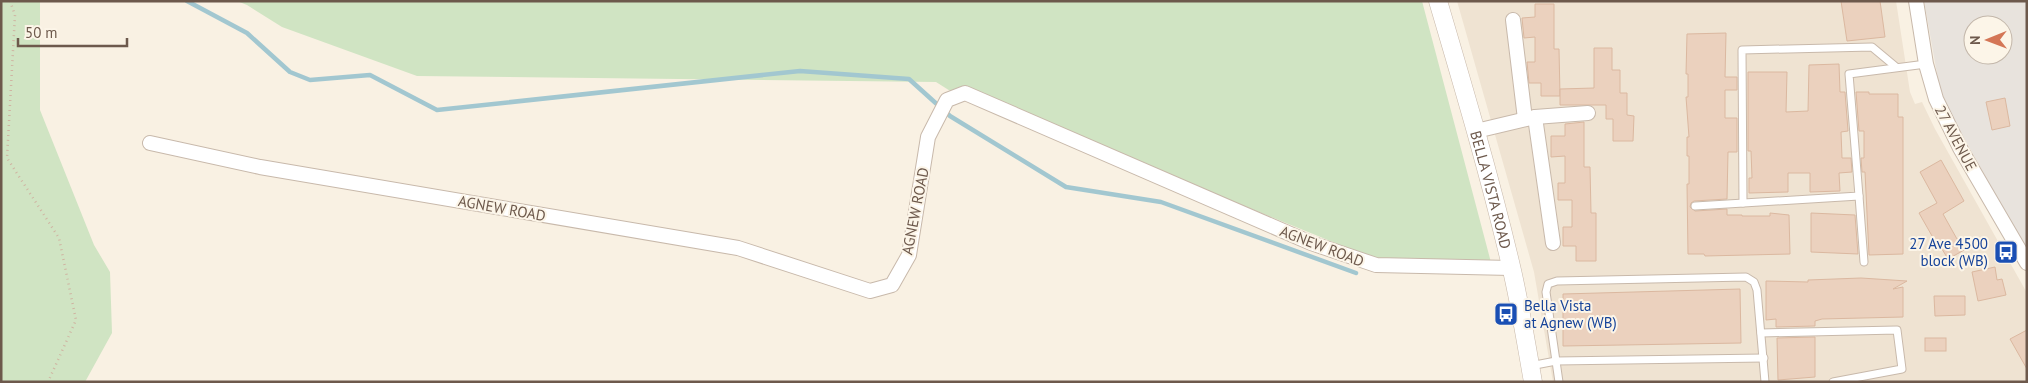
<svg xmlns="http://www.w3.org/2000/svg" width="2028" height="383" viewBox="0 0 2028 383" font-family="'PT Sans',sans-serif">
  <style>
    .residential { fill: #efe3d2 }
    .industrial { fill: #e8e3dd; fill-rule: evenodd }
    .green { fill: #d0e4c3 }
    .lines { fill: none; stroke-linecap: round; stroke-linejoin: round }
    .stream { stroke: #a2c7d0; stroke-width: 4.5 }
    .building { fill: #ebd1be; stroke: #dbb8a0 }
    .service-casing { stroke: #c8b9ab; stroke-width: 9 }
    .minor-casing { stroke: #c8b9ab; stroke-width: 16 }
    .tertiary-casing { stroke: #c8b9ab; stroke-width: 19 }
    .path { stroke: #cfb4a2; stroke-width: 2.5; stroke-dasharray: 1 4; stroke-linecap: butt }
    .service { stroke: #fff; stroke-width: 7 }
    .minor { stroke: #fff; stroke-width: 14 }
    .tertiary { stroke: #fff; stroke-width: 18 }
    .labels { text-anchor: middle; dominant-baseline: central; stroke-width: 4; stroke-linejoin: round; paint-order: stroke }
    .street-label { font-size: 15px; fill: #6d594c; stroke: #fcf5e8 }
    .transit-label { font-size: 15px; fill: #164399; stroke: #fcf5e8; text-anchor: end }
  </style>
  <rect width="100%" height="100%" fill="#f9f1e3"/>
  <polygon class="residential" points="1457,1 1896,1 1910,92 1915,104 1922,102 1935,129 2027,293 2027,382 1553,382 1534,272"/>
  <path class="industrial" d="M1924,1h103v251l-86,-156zM1973,25h30v30h-30z"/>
  <g class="green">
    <polygon points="1,1 40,1 40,110 94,245 110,272 112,333 85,382 1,382"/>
    <polygon points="237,1 1422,1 1493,270 1377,260 964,92 955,94 936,82 417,76 282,27 247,5"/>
  </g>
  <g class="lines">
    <polyline class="stream" points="187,1 247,33 290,72 310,80 370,75 437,110 800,71 909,79 950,116 1066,187 1161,202 1356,273"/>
  </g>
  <g class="building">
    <polygon points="1841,1 1880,1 1885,37 1847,41"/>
    <polygon points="1535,4 1554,4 1554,49 1559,49 1560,96 1541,96 1541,83 1529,83 1527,62 1535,62 1535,37 1524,38 1522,18 1535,17"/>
    <polygon points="1726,33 1725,77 1737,77 1737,90 1725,90 1725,118 1737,118 1737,152 1728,152 1727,199 1694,201 1691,203 1690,207 1695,211 1727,209 1727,215 1742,215 1742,216 1770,216 1770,213 1789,215 1790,254 1705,256 1704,254 1688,254 1687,184 1689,184 1689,156 1687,156 1687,137 1689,137 1686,97 1688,97 1688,74 1686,74 1687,34"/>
    <polygon points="1594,48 1612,48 1612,70 1620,70 1620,93 1627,93 1627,115 1634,116 1633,141 1613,141 1613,119 1606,119 1606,105 1560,105 1560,89 1594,88"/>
    <polygon points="1839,64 1840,92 1845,92 1848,131 1841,132 1842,158 1851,158 1852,172 1839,173 1840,191 1810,192 1810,173 1788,173 1788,192 1749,193 1749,178 1752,178 1751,151 1748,151 1748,72 1787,72 1786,112 1808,111 1809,65"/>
    <polygon points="1856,92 1869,92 1869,94 1898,94 1898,117 1903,117 1903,254 1869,255 1865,172 1862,172 1861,158 1864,158 1864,131 1859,131"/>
    <polygon points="2005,98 2010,126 1992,130 1986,102"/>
    <polygon points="1584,122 1584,167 1590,167 1591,213 1596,213 1596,261 1576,261 1576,246 1563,246 1563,227 1572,227 1572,200 1558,200 1558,183 1565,183 1565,156 1551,157 1551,136 1565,136 1565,124"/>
    <polygon points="1941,160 1964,201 1943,214 1957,239 1960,238 1966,249 1948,259 1942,249 1940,250 1919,213 1937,203 1920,172"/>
    <polygon points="1811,213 1855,215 1858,254 1811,252"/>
    <polygon points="1995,267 1997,280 2002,279 2006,295 1978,301 1972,272"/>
    <polygon points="1861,278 1907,281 1893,289 1903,287 1903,317 1822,319 1815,321 1815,326 1776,327 1776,319 1766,320 1766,281 1808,282 1808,280"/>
    <polygon points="1740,289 1741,343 1563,346 1563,294"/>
    <polygon points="1934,296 1965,296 1965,315 1935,316"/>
    <polygon points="2027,330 2027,369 2010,339"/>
    <polygon points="1815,337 1815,377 1778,380 1777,338"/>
    <rect x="1925" y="338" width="21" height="13"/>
  </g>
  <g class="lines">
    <g class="service-casing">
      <g id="service">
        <polyline points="1859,196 1864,262"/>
        <polyline points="1743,203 1742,50 1872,47 1896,67"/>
        <polyline points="1695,206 1859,196 1849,74 1926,64"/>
        <polyline points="1761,333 1897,330 1902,369 1833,382"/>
        <polyline points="1530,366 1556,361 1764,358"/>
        <polyline points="1559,382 1546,292 1548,284 1557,281 1746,277 1754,282 1757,290 1765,382"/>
      </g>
    </g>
    <g class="minor-casing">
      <g id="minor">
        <polyline points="1916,1 1926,64 1936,99 1960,148 2027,263"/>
        <polyline points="1513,20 1525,119"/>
        <polyline points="1535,117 1553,243"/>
        <polyline points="1476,131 1535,117 1588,113"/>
        <polyline points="150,143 260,167 738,248 870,291 892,285 909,255 928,137 947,100 965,93 1311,243 1376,265 1511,268"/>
      </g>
    </g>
    <g class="tertiary-casing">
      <g id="tertiary">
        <path id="s1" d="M1438,1c26,88 52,176 73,265 9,38 15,77 22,116"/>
      </g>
    </g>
    <polyline class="path" points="10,1 15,15 7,158 59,238 76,320 48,382"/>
    <use href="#service" class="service"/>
    <use href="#minor" class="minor"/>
    <use href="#tertiary" class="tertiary"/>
  </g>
  <defs>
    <g id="bus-square" transform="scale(1.25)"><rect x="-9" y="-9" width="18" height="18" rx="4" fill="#1a4fb4" stroke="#fcf5e8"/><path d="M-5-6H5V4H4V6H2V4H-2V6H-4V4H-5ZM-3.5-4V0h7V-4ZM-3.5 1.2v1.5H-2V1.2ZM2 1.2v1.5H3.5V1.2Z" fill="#fff"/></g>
  </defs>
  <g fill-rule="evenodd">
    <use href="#bus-square" x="2006" y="252"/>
    <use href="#bus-square" x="1506" y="314"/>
  </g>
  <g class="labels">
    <g class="street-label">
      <text transform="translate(1956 138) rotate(62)">27 AVENUE</text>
      <text stroke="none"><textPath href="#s1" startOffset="196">BELLA VISTA ROAD</textPath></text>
      <text transform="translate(502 208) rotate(10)">AGNEW ROAD</text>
      <text transform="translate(915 211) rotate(-79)">AGNEW ROAD</text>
      <text transform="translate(1322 246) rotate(21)">AGNEW ROAD</text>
    </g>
    <g class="transit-label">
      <text x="1988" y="243">27 Ave 4500<tspan x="1988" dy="17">block (WB)</tspan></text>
      <text x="1524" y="305" text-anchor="start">Bella Vista<tspan x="1524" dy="17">at Agnew (WB)</tspan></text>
    </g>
  </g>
  <rect width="2028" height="383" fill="none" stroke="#6d594c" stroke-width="5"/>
  <g transform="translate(1988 40) rotate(269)"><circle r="24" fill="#fcf5e8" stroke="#c3b7aa"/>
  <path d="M0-4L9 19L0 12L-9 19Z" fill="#d47656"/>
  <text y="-8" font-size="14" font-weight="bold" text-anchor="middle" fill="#6d594c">N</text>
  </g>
  <path d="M18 38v8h109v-8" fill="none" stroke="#6d594c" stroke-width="2.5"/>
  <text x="25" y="38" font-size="15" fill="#6d594c" stroke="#fcf5e8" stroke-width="4" paint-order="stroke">50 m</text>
</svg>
